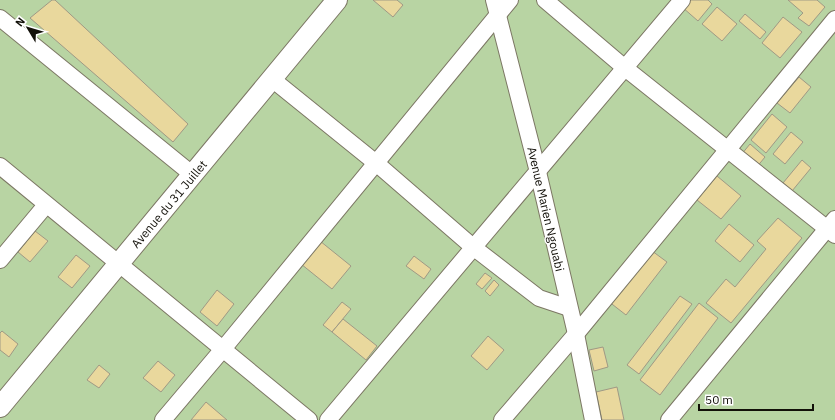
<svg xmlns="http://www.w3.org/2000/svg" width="835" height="420" viewBox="0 0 835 420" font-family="'IBM Plex Sans',sans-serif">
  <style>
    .green { fill: #b8d4a3 }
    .building { fill: #e9d89d; stroke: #9f9985 }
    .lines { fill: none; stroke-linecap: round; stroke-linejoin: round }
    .minor-casing { stroke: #7c7764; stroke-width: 18 }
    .tertiary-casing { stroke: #7c7764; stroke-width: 22 }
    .minor { stroke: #fff; stroke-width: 16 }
    .tertiary { stroke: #fff; stroke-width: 20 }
    .labels { text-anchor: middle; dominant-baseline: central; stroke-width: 3; stroke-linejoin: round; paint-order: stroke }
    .street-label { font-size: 12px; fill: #121009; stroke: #fff }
  </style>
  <rect width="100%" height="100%" fill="#faf4de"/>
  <rect class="green" x="0" y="0" width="835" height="420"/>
  <g class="building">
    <polygon points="52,0 55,0 188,124 173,142 30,18"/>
    <polygon points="373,0 397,0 403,5 393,17"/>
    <polygon points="688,0 708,0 712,4 698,21 682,7"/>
    <polygon points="788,0 817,0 825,7 809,26 798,18 803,13"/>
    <polygon points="717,7 737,24 722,41 702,24"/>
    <polygon points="745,14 766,32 760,39 739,21"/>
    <polygon points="783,17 802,32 780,58 762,43"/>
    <polygon points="799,77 811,87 790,113 777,103"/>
    <polygon points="772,114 787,127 766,153 751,140"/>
    <polygon points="791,132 803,142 785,164 773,154"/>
    <polygon points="750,144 765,157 756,168 741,155"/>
    <polygon points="802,160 811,168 792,191 783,183"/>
    <polygon points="717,176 741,196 721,219 697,200"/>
    <polygon points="778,218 802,238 731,323 706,303 726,279 735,287 766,249 757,241"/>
    <polygon points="729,224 754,245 740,262 715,241"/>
    <polygon points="35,231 48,241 30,262 18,252"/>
    <polygon points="320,241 351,266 332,289 301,264"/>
    <polygon points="648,248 667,262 626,315 608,301"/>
    <polygon points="76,255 90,266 72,288 58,277"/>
    <polygon points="414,256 431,269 424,279 406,266"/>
    <polygon points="485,273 492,278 482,289 476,284"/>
    <polygon points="494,280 499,285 490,296 485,291"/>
    <polygon points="217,290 234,304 217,326 200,312"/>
    <polygon points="680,296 692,304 639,374 627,365"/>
    <polygon points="342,302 351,309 332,332 323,325"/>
    <polygon points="699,303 718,318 660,395 640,380"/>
    <polygon points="343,319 377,346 366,360 332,332"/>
    <polygon points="2,331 18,344 9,357 0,350 0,333"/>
    <polygon points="488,336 504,350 487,370 471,356"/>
    <polygon points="603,347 608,367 594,371 589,350"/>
    <polygon points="158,361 175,375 161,392 143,378"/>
    <polygon points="99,365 110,374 99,388 87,380"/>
    <polygon points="617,387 624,420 602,420 596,392"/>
    <polygon points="206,402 227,420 191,420"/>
  </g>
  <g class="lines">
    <g class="minor-casing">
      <g id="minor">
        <polyline points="494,0 538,172 576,334 593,420"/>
        <polyline points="545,0 625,68 835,235"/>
        <polyline points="0,18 193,175"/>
        <polyline points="272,79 376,163 473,247 539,298 569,308"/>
        <polyline points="0,166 309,420"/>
        <polyline points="0,260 46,205"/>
        <polyline points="163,420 223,349 510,0"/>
        <polyline points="328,420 682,0"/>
        <polyline points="502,420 576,334 835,19"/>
        <polyline points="669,420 835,219"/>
      </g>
    </g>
    <g class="tertiary-casing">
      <polyline id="tertiary" points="0,407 337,0"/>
    </g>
    <use href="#minor" class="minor"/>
    <use href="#tertiary" class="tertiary"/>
  </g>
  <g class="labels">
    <g class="street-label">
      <text transform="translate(169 204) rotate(-50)">Avenue du 31 Juillet</text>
      <text transform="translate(546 209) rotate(77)">Avenue Marien Ngouabi</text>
    </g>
  </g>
  <g transform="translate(28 28) rotate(308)" stroke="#ffffff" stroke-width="3" paint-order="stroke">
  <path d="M0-3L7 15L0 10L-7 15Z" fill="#121009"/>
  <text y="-6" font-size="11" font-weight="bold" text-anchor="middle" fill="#121009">N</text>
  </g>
  <path d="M699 404v6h114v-6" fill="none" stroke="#121009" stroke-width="2"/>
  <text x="705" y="404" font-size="12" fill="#121009" stroke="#ffffff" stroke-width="3" paint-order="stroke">50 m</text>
</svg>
